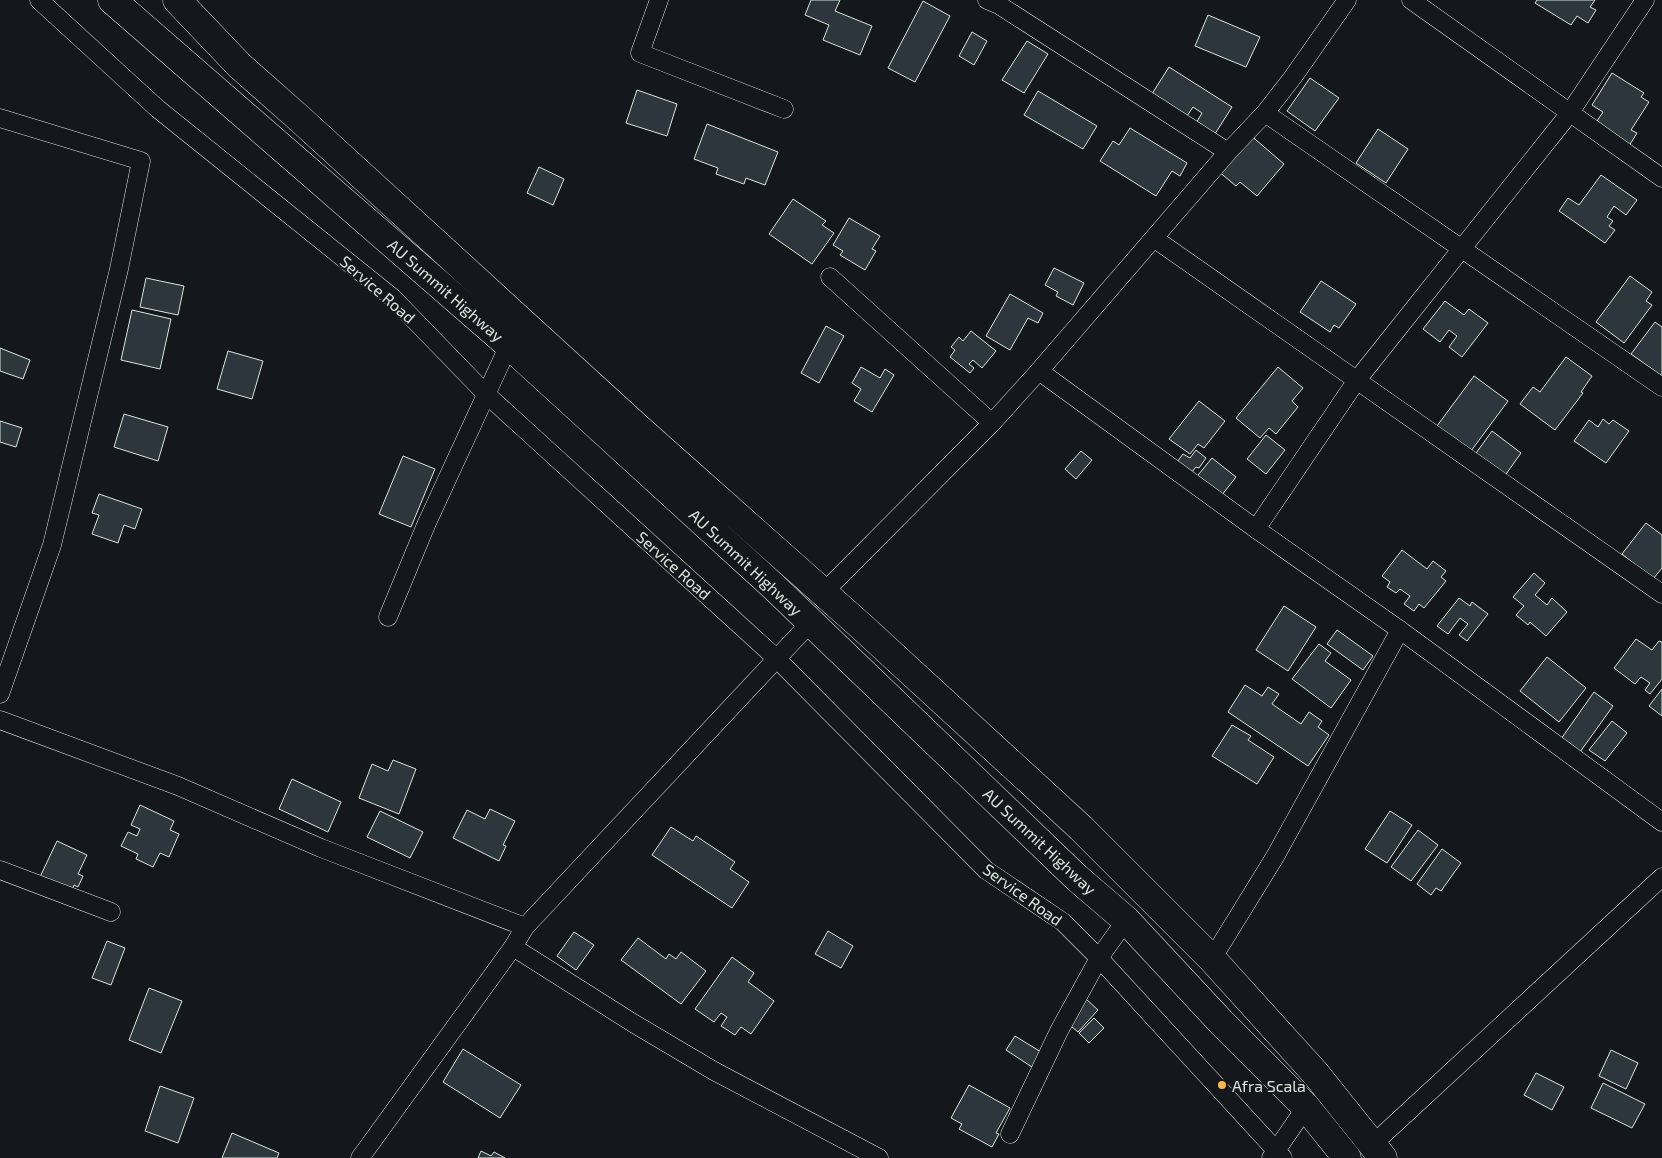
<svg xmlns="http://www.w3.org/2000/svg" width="1662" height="1158" viewBox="0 0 1662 1158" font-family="'Exo 2',sans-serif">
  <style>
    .building { fill: #2c363c; stroke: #d8e6dc }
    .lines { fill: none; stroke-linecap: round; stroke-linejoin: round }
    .street-casing { stroke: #d8e6dc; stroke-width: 19 }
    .primary-casing { stroke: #d8e6dc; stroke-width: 29 }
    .street { stroke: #14181c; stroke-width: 18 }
    .primary { stroke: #14181c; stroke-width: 28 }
    .poi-dot { fill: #ffb74d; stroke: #14181c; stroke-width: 2 }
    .labels { text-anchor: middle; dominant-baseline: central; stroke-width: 4; stroke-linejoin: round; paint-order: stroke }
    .street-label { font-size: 16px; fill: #d8e6dc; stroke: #14181c }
    .poi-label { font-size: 16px; fill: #d8e6dc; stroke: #14181c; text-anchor: start }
  </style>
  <rect width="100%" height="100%" fill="#14181c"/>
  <g class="building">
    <polygon points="811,0 840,0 835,11 872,26 860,55 823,40 829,25 805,15"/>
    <polygon points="1537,0 1595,0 1590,7 1596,10 1588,23 1577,16 1571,25 1535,3"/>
    <polygon points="923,1 950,16 915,82 888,68"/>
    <polygon points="1208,15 1260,37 1246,67 1195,46"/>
    <polygon points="972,32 987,41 974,65 959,56"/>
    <polygon points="1027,41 1048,54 1024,93 1002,80"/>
    <polygon points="1169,67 1232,107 1213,137 1195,125 1202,113 1193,107 1185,119 1150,97"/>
    <polygon points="1612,73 1644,93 1641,97 1649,102 1631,130 1637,133 1629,146 1595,124 1603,112 1592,105"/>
    <polygon points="1310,78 1339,98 1315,131 1287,111"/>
    <polygon points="637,90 677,104 667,136 626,123"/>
    <polygon points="1038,91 1097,126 1083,149 1024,115"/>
    <polygon points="707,124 778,152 765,185 746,178 744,184 716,174 718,168 694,159"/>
    <polygon points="1130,128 1187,163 1180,176 1172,171 1156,196 1100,161 1113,141 1119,145"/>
    <polygon points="1378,129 1408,149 1386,183 1356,163"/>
    <polygon points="1249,134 1284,164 1257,196 1240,182 1236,186 1218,171"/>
    <polygon points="539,167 564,179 553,205 527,193"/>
    <polygon points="1601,175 1637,200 1626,215 1614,206 1607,217 1613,221 1609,226 1615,230 1605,243 1559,211 1568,198 1579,205"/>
    <polygon points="793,199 826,221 822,225 834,233 812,264 769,234"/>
    <polygon points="849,218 880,236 872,249 876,251 865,270 840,255 843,251 833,245"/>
    <polygon points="1054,268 1084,283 1073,305 1056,296 1058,292 1045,285"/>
    <polygon points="1630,276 1652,292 1646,301 1652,305 1624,343 1596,322"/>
    <polygon points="146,278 184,286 178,315 140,307"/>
    <polygon points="1321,281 1356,304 1339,328 1334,325 1330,332 1300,312"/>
    <polygon points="1010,294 1043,313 1038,323 1028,318 1010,350 986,336"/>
    <polygon points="1445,301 1464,315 1469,309 1488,323 1462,357 1449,347 1457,336 1449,330 1440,342 1423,329"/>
    <polygon points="132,310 171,319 160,369 121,360"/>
    <polygon points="1655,322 1662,327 1662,376 1631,354"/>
    <polygon points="826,326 844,336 819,383 801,373"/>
    <polygon points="971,331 996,351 982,368 973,360 969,364 974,368 970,373 950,357 955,350 951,347 959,337 963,341"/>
    <polygon points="0,348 30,360 23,379 0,371"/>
    <polygon points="228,351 263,361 252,399 217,389"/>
    <polygon points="1566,357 1592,376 1581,392 1583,393 1555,430 1520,404 1533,387 1540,392"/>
    <polygon points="861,367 880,378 885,369 894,375 872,412 854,401 861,389 852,383"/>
    <polygon points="1278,367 1303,388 1292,401 1298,407 1276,434 1269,428 1260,438 1236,418"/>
    <polygon points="1474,376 1508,401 1468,455 1434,430"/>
    <polygon points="1199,401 1225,421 1204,448 1198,444 1190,454 1169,439"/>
    <polygon points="124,414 168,427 158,461 114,447"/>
    <polygon points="1603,419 1609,424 1613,420 1629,431 1606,463 1574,441 1589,420 1598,427"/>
    <polygon points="0,421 22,428 16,447 0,442"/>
    <polygon points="1492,431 1521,453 1504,477 1474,456"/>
    <polygon points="1266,435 1285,450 1266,474 1247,459"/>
    <polygon points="1196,450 1206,458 1199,468 1196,467 1191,473 1174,466 1183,454 1190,458"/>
    <polygon points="1081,451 1092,460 1076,479 1065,469"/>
    <polygon points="403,456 435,469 411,527 379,514"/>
    <polygon points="1212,458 1236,477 1218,500 1194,480"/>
    <polygon points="99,494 142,509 135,529 124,525 118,543 92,534 99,515 92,513"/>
    <polygon points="1646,523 1662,535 1662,568 1653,579 1622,554"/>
    <polygon points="1402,550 1427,569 1433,561 1446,571 1441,577 1446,581 1424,608 1419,604 1414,611 1404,604 1410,596 1400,589 1396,593 1387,587 1390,582 1382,576"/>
    <polygon points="1534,573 1545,583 1535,595 1547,605 1552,598 1567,612 1546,636 1530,622 1528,625 1516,615 1524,606 1513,597"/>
    <polygon points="1459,598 1470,606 1472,602 1488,614 1467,641 1459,635 1468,624 1460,618 1448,634 1437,626"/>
    <polygon points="1284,606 1316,627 1288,671 1256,650"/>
    <polygon points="1337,630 1373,656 1363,670 1327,644"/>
    <polygon points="1636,639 1652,650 1659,641 1662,642 1662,679 1650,694 1645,690 1650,683 1641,677 1635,684 1614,668"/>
    <polygon points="1319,644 1331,653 1325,661 1351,680 1331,708 1292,679"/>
    <polygon points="1547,657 1586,688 1559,722 1520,691"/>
    <polygon points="1245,685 1262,696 1268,687 1279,694 1272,704 1301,724 1309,712 1322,721 1318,727 1329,735 1308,766 1228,712"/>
    <polygon points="1662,689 1662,716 1649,706"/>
    <polygon points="1594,692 1613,706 1580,752 1561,739"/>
    <polygon points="1612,721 1627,733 1605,761 1589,750"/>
    <polygon points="1232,725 1251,736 1248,740 1274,757 1257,784 1212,756"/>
    <polygon points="393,760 416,769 399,814 359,798 372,764 388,771"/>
    <polygon points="292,779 341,802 328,832 279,809"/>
    <polygon points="140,805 174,821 170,830 179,834 169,857 160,853 153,867 136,859 138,854 121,846 128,832 137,836 140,829 131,825"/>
    <polygon points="490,809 515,821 503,845 506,846 499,861 453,838 467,810 485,819"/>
    <polygon points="380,811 423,832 410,858 367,837"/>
    <polygon points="1390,811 1412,825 1387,863 1365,849"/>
    <polygon points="671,827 693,841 696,836 735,862 730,869 749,882 732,908 652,855"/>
    <polygon points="1418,830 1438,845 1411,881 1391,867"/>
    <polygon points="57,841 87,855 78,874 83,876 78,887 74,885 70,894 39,879"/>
    <polygon points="1442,849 1461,863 1441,891 1436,888 1431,895 1417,884"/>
    <polygon points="828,931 853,946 841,968 815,954"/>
    <polygon points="574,932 594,945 576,970 557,956"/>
    <polygon points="638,938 666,959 669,954 676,959 681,952 706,971 681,1004 621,960"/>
    <polygon points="107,941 125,948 111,985 92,978"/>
    <polygon points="732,957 754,973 748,982 774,1001 751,1034 741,1027 735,1035 721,1026 727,1017 721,1013 714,1022 695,1009"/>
    <polygon points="149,988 182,1001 161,1053 129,1040"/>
    <polygon points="1086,999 1098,1010 1078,1032 1066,1022"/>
    <polygon points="1094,1018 1104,1028 1089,1043 1079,1033"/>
    <polygon points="1015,1036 1041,1052 1032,1067 1006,1050"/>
    <polygon points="463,1049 521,1085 500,1118 443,1082"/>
    <polygon points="1611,1050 1638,1063 1626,1089 1599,1076"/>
    <polygon points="1536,1073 1564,1087 1552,1110 1524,1095"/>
    <polygon points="1603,1083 1645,1104 1632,1128 1591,1108"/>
    <polygon points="969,1085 1010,1108 996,1133 999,1134 992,1147 959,1129 962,1124 951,1118"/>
    <polygon points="160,1086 194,1098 178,1143 145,1131"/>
    <polygon points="232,1133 279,1153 277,1158 222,1158"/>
    <polygon points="481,1151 491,1156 494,1152 505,1158 478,1158"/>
  </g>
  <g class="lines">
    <g class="street-casing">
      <g id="street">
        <polyline points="39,0 158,109 393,298 486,394 776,658 986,870 1063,922 1099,958 1283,1158"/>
        <polyline points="659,0 640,53 784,109"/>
        <polyline points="987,0 999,5 1228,152"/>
        <polyline points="1411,0 1662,178"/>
        <polyline points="1265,113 1662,387"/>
        <polyline points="0,118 141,161 119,269 52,545 0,694"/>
        <polyline points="1155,239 1662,594"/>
        <polyline points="830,277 992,423"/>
        <polyline points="1039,371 1256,529 1400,630 1662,822"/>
        <polyline points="1256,529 1357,380 1569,114 1645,0"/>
        <polyline points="823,593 992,423 1039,371 1228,152 1265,113 1293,77 1347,0"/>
        <polyline points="388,617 426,525 508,347 510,346"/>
        <polyline points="0,720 178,786 321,848 525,927"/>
        <polyline points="0,870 111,912"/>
        <polyline points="513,947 633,1023 714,1071 879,1158"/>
        <polyline points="1212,959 1276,855 1400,630"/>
        <polyline points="1010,1134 1059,1031 1099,958 1126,920"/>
        <polyline points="1372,1145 1662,877"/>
        <polyline points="360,1158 513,947 525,927 811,622"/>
        <polyline points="1271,1158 1306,1107"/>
      </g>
    </g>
    <g class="primary-casing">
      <g id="primary">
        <polyline points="112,0 510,346 773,586 1077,878 1126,920 1221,1022 1306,1107 1347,1158"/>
        <polyline points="177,0 240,66 300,119 637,427 861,626 1081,828 1212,959 1316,1074 1383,1158"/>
      </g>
    </g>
    <use href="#street" class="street"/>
    <use href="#primary" class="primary"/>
  </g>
  <circle class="poi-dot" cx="1222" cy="1085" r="5"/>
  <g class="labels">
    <g class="street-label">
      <text transform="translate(378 289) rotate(41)">Service Road</text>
      <text transform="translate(446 290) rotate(41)">AU Summit Highway</text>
      <text transform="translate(746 562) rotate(43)">AU Summit Highway</text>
      <text transform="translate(674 565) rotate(42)">Service Road</text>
      <text transform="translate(1040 841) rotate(43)">AU Summit Highway</text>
      <text transform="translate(1023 894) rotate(36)">Service Road</text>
    </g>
    <g class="poi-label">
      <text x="1232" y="1085">Afra Scala</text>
    </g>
  </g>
</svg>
